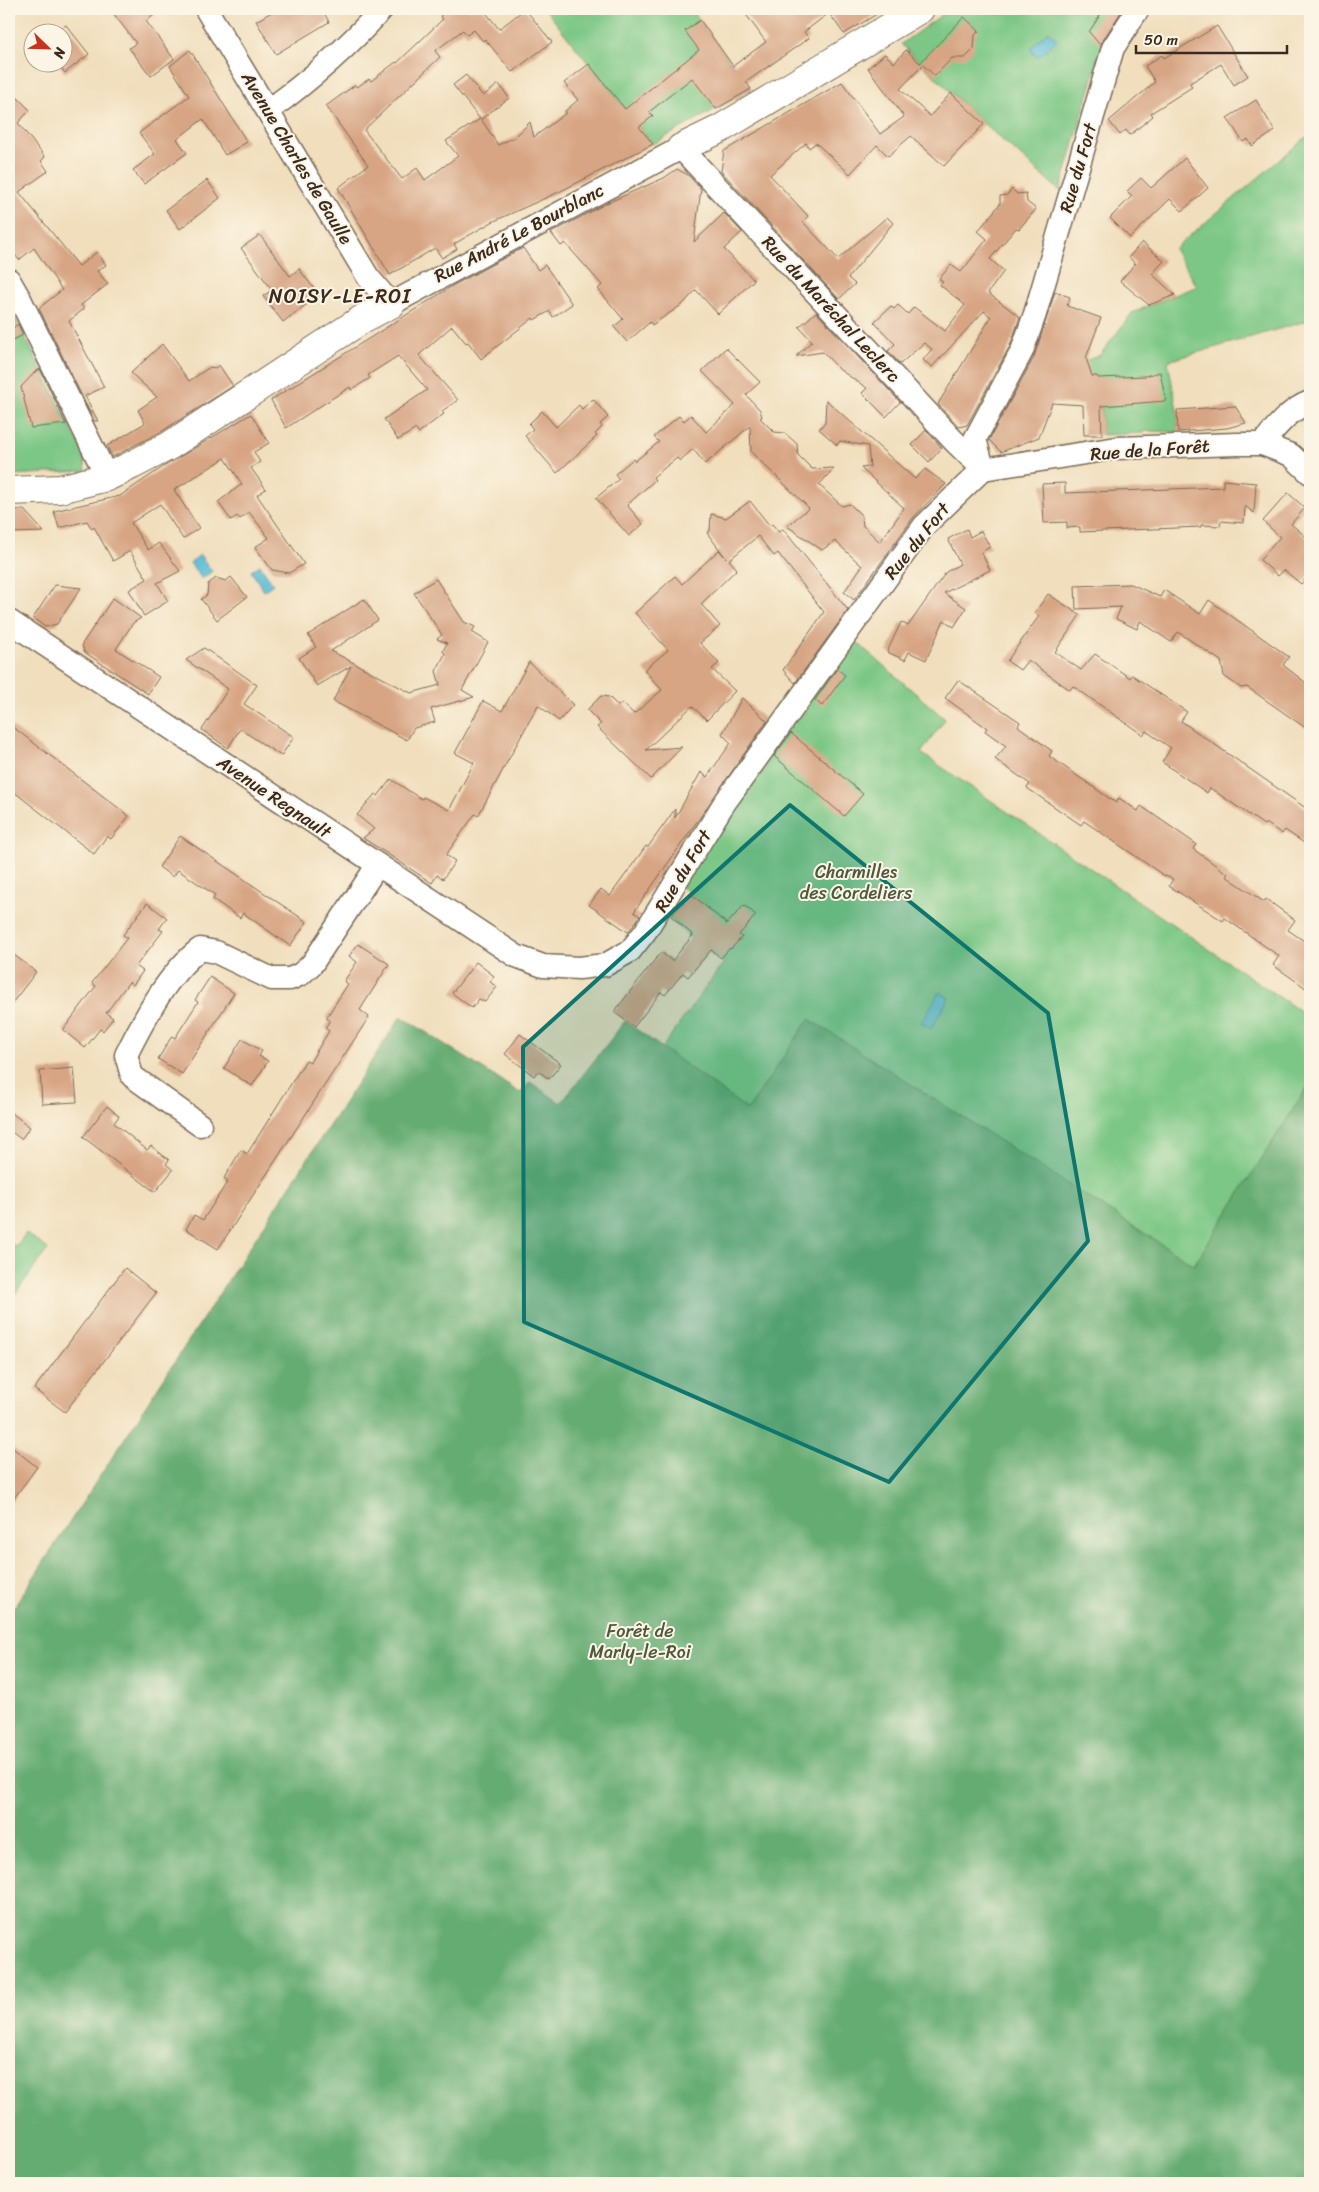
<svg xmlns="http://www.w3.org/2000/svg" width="1319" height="2192" viewBox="0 0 1319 2192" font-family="Sriracha,sans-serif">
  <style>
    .green { fill: #7cc785; stroke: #5c7852 }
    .forest { fill: #65ac72; stroke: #506b48 }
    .water { fill: #56bad5; stroke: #48727a }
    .building { fill: #d7a584 }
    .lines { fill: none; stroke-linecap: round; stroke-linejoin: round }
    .minor-casing { stroke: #7a6955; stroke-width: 25 }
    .tertiary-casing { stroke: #7a6955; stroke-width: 30 }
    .minor { stroke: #fff; stroke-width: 22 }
    .tertiary { stroke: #fff; stroke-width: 28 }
    .marked { fill: #0f766e; fill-opacity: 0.2; stroke: #0f766e; stroke-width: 4; stroke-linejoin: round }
    .labels { text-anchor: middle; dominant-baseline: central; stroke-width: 4; stroke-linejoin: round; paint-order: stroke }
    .street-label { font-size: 18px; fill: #3b2a1e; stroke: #fcf5e5 }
    .park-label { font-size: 18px; fill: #4e593d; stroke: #fcf5e5 }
    .quarter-label { font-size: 20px; letter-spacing: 1px; fill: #3b2a1e; stroke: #fcf5e5 }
  </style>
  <rect width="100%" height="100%" fill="#fcf5e5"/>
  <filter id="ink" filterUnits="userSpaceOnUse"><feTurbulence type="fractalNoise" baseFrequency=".02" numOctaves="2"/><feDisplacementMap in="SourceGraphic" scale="10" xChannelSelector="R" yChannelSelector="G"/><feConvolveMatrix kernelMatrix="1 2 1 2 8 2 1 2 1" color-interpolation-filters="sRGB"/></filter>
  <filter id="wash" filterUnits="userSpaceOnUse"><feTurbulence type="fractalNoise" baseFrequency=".0096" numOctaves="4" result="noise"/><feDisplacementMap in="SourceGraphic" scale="20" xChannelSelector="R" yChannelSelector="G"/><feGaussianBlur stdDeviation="1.12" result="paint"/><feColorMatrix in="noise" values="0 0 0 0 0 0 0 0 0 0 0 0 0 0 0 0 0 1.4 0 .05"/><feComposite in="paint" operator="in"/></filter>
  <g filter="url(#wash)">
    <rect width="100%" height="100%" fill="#f0debc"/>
    <g class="green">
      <polygon points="545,9 691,9 751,89 653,144"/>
      <polygon points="950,9 1115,9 1121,16 1102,47 1060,191 984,124 901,44"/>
      <polygon points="1310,134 1310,320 1168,361 1177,410 1178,432 1144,431 1143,433 1102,435 1101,398 1070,367 1100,355 1132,313 1197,286 1174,249"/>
      <polygon points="9,305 83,452 86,471 9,475"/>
      <polygon points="853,639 945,719 921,753 1310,1018 1310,1083 1194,1266 809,1019 748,1110 662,1048 724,962 694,941 669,918 691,894 681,886 725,812"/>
      <polygon points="26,1233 48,1249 9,1302 9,1242 16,1247"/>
    </g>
    <polygon class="forest" points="401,1016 520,1093 530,1082 561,1103 625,1021 748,1110 809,1019 1194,1265 1310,1083 1310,2183 9,2183 9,1615"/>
    <g class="water">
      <polygon points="1048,31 1057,39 1040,56 1033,54 1031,48"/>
      <polygon points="200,555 212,571 202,579 190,563"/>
      <polygon points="260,565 273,584 264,591 251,571"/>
      <polygon points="939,992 949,998 931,1029 921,1023"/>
    </g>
    <g id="blocks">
      <g class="building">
        <polygon points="110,9 162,9 146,21 174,59 151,76 129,48 136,43"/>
        <polygon points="277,9 322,9 329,22 276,54 256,21"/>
        <polygon points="448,9 483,9 499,29 525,9 552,42 512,72 485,39 483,41 474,30 467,35 463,30 435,51 440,57 364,130 402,179 417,168 425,180 458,156 446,141 480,119 453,85 466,75 483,96 499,84 509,98 481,119 498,145 515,137 530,122 534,137 566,113 565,111 578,100 564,83 589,64 625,109 699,50 685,31 700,20 733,66 766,42 742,9 885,9 844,34 829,13 804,32 809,38 746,82 751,89 716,109 692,78 649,112 653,116 639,127 653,144 559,192 492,222 454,244 457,249 442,258 435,248 390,275 338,188 368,165 326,106 355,85 357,87 369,79 371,81 396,62 397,63 443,19 440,16"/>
        <polygon points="1104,9 1123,9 1100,45 1089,32"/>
        <polygon points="964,17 979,31 975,35 974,49 965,58 952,58 935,76 923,65 900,89 930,116 951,93 984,124 944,166 911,136 888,156 877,145 850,174 816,143 809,148 806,143 770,175 808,216 803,222 838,259 887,217 893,223 848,278 855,284 839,299 721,171 724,151 842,82 880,134 904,117 868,68 885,54 894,63 906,50 920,63"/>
        <polygon points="66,25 89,54 65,73 56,62 62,62 62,32 56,32"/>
        <polygon points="1217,26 1248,76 1234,85 1221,64 1190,83 1192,87 1151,113 1153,116 1130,135 1126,130 1120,135 1109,121 1155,82 1145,66 1162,55 1164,58"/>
        <polygon points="190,50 247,142 225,155 203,119 177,139 187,153 144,184 133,170 155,154 139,133 189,96 170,66"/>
        <polygon points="9,89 30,110 18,123 45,157 41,161 48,171 19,192 79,266 97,252 106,265 97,271 108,284 81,305 84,309 69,321 104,387 85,396 98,421 94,421 39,308 62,290 34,248 19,260 9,247"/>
        <polygon points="1256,100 1275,131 1252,146 1248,139 1243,142 1227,118"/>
        <polygon points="1185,158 1208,188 1182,211 1170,199 1130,238 1110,218 1132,196 1127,191 1141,178 1151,188"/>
        <polygon points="677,169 688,175 701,189 694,242 724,213 742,232 724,249 754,280 718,314 696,290 683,304 652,325 650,322 627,342 614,327 623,319 598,289 602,285 565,243 561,246 551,233 607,203 664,178"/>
        <polygon points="207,180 220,198 180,229 166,210"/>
        <polygon points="1012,189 1017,194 1026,193 1027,202 1036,209 1019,229 1016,228 990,259 1004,271 988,293 1020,317 1010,346 967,425 959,427 938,404 991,317 984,311 932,367 923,360 932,349 924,343 900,364 888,351 895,344 874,322 891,306 894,309 898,305 908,314 914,307 945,331 965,305 940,285 943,282 939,279 951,265 961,272 987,239 978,231 1000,204 1000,196 1007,195"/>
        <polygon points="260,235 290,276 299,269 319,295 283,322 263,296 272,290 241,248"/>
        <polygon points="1142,242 1164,261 1152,274 1175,295 1149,305 1120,281 1135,264 1129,257"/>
        <polygon points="523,248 538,270 545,265 572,304 553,317 550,311 534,320 533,318 481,359 468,342 466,343 452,326 419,355 458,400 442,411 444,414 418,433 416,429 398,440 384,419 427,390 398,356 368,375 370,378 351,390 350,387 286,428 271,400 454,285"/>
        <polygon points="1055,292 1070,297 1067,306 1101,318 1086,358 1092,376 1097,376 1098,378 1145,376 1160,372 1166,401 1101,406 1102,435 1084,435 1083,405 1052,403 1039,437 1001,452 989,440 1034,357"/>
        <polygon points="816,312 900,402 886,417 862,393 867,388 840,370 823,352 796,356 812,341 799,327"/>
        <polygon points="18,324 23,335 9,342 9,331"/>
        <polygon points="162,344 189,381 210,367 215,368 219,365 233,386 159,433 112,457 107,446 145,423 138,410 157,397 131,373"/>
        <polygon points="726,348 760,382 746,395 760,410 762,417 760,418 774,432 785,433 797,444 798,455 812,469 834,468 819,485 842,506 850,504 862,516 863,526 880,542 904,508 861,468 870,467 868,446 840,441 837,445 819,429 825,422 826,400 915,479 925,469 946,484 913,518 854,600 844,592 862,566 835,541 822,550 787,526 809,508 751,452 750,426 705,464 693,449 680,461 677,458 653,477 655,480 627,505 643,524 629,536 596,498 619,479 615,474 633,459 635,461 659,442 654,437 679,416 684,421 691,415 706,432 735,405 702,371"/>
        <polygon points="40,369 66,424 31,428 21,387 35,372"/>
        <polygon points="593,399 608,417 600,424 602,427 595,434 597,436 557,473 525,436 533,429 529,424 542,411 556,427 579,405 582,409"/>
        <polygon points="1235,406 1246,423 1227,428 1178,432 1177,410"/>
        <polygon points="251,414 269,443 254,452 260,462 251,468 266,489 257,495 304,564 289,573 272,570 255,547 269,538 249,512 240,519 237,516 231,520 225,512 218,502 242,484 225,458 174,490 199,528 183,539 160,504 131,523 148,550 159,543 180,571 157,583 168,601 144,616 129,590 147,579 130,551 113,561 94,527 92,529 87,521 59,528 54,511 120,496 163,467"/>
        <polygon points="926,430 942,448 929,462 912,445"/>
        <polygon points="1223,480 1256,483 1254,513 1245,506 1244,523 1221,521 1220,526 1201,525 1201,527 1080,532 1080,527 1067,528 1067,522 1044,523 1042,484 1065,483 1065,493 1223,487"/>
        <polygon points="1288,493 1305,508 1291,524 1310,540 1310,574 1301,584 1284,570 1278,576 1260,560 1280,537 1263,521"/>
        <polygon points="750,501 770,526 772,524 779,532 783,529 848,610 795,683 783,670 824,612 778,553 774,556 758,536 729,560 737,569 701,604 720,626 700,643 719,663 712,669 735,691 707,720 692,706 646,750 682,747 651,779 597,727 601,724 587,710 601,696 609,697 618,706 622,703 634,714 662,690 644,670 668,650 635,613 675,576 682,584 719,550 726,558 707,533 710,531 711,514 726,518"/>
        <polygon points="9,510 24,510 44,532 9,533"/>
        <polygon points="967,529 970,537 981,531 990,547 981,552 990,570 944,593 966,608 954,627 944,620 926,660 909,652 905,660 887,652 901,622 908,626 946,572 960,564 948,539"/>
        <polygon points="231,577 247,597 217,620 201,599 207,595 208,584 216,578 226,581"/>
        <polygon points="436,579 464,622 475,627 472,632 488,642 462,690 474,697 431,709 435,722 414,728 407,740 333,701 351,666 317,686 299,658 316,647 308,635 364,599 378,620 331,651 411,693 440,685 436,671 445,654 443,651 447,643 437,639 442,635 414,593"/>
        <polygon points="1131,584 1160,597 1164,590 1200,614 1209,600 1289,657 1283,665 1310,686 1310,731 1247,687 1241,688 1224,676 1221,661 1178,632 1171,642 1140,621 1137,629 1116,619 1121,607 1076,609 1075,586"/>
        <polygon points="55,585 81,588 57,624 45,627 33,618"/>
        <polygon points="1048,594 1080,615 1055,652 1081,670 1095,654 1130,678 1132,675 1187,712 1181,721 1310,811 1310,834 1304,843 1285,830 1282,834 1266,823 1264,825 1210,788 1207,793 1162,762 1171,748 1146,731 1143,735 1073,686 1070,690 1028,660 1020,670 1007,661 1039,616 1035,612"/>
        <polygon points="113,598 141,618 133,623 116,649 159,677 148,694 84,652 82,644"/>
        <polygon points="204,648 257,685 244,704 294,737 281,756 240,729 228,748 202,730 228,689 186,660"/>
        <polygon points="529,662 573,705 559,721 538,705 478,816 475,814 446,855 455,861 443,879 437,875 432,883 363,838 374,829 357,815 375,794 378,796 391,779 415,795 422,799 423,797 449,810 474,763 455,753 483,701 502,711"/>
        <polygon points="837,669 845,675 822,706 815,700"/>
        <polygon points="958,680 1020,722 1018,726 1052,751 1049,756 1116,803 1119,798 1138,811 1141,806 1196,844 1193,849 1228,874 1226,876 1264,902 1266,899 1295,920 1288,930 1310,945 1310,991 1273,965 1279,956 1225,918 1223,921 1169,886 1173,879 1163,875 1084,821 1081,825 1027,788 1030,784 995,759 1006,746 985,731 987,728 945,698"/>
        <polygon points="742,698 767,721 634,912 640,916 628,932 589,905 601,889 610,896 646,846 648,847 675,809 675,818 701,772 707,777 731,743 722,734"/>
        <polygon points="9,724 129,816 111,839 107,836 94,854 9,788"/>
        <polygon points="791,733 863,794 844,816 774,756"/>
        <polygon points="180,836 307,922 290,946 243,913 240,918 213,899 215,895 178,870 173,877 159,867"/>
        <polygon points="691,894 727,924 744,905 756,915 739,935 742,937 731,949 730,948 721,958 711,950 688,977 683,973 665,995 661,992 634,1027 614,1012 661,952 672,961 693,935 671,916"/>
        <polygon points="147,903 167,918 159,929 163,931 136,966 143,971 133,985 129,982 106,1013 113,1018 103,1031 100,1029 85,1048 63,1030 96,986 92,983 127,938 123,935"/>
        <polygon points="358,944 389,964 360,1010 369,1017 218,1249 186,1229 194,1215 203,1220 228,1181 224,1178 241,1150 247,1154 306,1060 310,1062 329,1031 325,1028 330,1020 326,1018 348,984 344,981 357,962 349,956"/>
        <polygon points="9,951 36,972 9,1007"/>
        <polygon points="476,962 494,976 490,982 497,987 485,1002 479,999 472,1008 452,993"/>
        <polygon points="210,977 234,993 182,1074 158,1059 172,1036 175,1038 198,1002 195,1000"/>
        <polygon points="520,1034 561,1064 549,1079 538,1071 534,1076 505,1054"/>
        <polygon points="242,1039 262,1051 259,1056 268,1061 252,1086 224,1068"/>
        <polygon points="74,1068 77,1102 42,1104 40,1071"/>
        <polygon points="107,1106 119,1116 114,1123 147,1150 151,1146 169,1160 166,1164 173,1170 155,1192 83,1137"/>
        <polygon points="9,1111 30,1127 21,1139 9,1130"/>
        <polygon points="125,1268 156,1293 65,1412 34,1389"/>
        <polygon points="9,1445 37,1467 9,1505"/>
      </g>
    </g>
  </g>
  <g filter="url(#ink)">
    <use href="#blocks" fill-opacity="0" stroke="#7a6955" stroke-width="1"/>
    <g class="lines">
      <g class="minor-casing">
        <g id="minor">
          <polyline points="206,9 368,277 391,304 681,148 954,441 983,469"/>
          <path d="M269,110c40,-29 80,-64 113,-101"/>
          <polyline points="9,280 20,299 107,477"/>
          <path d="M1262,444c14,-17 27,-34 48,-42"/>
          <polyline points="983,468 975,439 1022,351 1035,314 1113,48 1138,9"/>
          <polyline points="983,469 1117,448 1237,444 1262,444 1291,455 1310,473"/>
          <polyline points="9,621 516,956 543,966 579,968 605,965 630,951 645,932 723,805 924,526 983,469"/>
          <path d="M200,1125l-68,-49 -6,-21c18,-36 42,-82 74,-106l16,3 56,27h18l11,-5 11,-10 65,-98"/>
        </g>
      </g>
      <g class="tertiary-casing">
        <g id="tertiary">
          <polyline points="681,148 720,129 920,9"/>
          <polyline points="9,491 60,489 107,477 132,465 169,446 364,318 391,304"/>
        </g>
      </g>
      <use href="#minor" class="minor"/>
      <use href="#tertiary" class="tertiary"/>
    </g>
  </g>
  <path class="marked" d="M790,805l258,208 40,228 -199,241 -365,-160 -1,-275z"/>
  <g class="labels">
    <g class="street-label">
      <text transform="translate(297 158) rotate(59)">Avenue Charles de Gaulle</text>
      <text transform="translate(1078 168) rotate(-74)">Rue du Fort</text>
      <text transform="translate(519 233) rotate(-28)">Rue André Le Bourblanc</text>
      <text transform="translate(831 309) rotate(47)">Rue du Maréchal Leclerc</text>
      <text transform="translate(1150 450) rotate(-4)">Rue de la Forêt</text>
      <text transform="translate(917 541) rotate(-51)">Rue du Fort</text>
      <text transform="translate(274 797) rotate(34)">Avenue Regnault</text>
      <text transform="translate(683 871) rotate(-59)">Rue du Fort</text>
    </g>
    <g class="park-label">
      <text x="856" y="872">Charmilles<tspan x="856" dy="21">des Cordeliers</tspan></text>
      <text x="640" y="1631">Forêt de<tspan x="640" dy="21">Marly-le-Roi</tspan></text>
    </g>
    <g class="quarter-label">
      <text x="340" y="296">NOISY-LE-ROI</text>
    </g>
  </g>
  <rect width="1319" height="2192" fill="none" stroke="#fcf5e5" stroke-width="30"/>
  <g transform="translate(48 48) rotate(113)"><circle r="24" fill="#fcf5e5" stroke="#afa495"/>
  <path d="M0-4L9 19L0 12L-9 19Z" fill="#c8321e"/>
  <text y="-8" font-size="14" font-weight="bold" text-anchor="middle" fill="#3b2a1e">N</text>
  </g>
  <path d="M1136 45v8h151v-8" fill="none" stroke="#3b2a1e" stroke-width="2.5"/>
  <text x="1144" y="45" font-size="15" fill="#3b2a1e" stroke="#fcf5e5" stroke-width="4" paint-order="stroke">50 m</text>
</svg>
